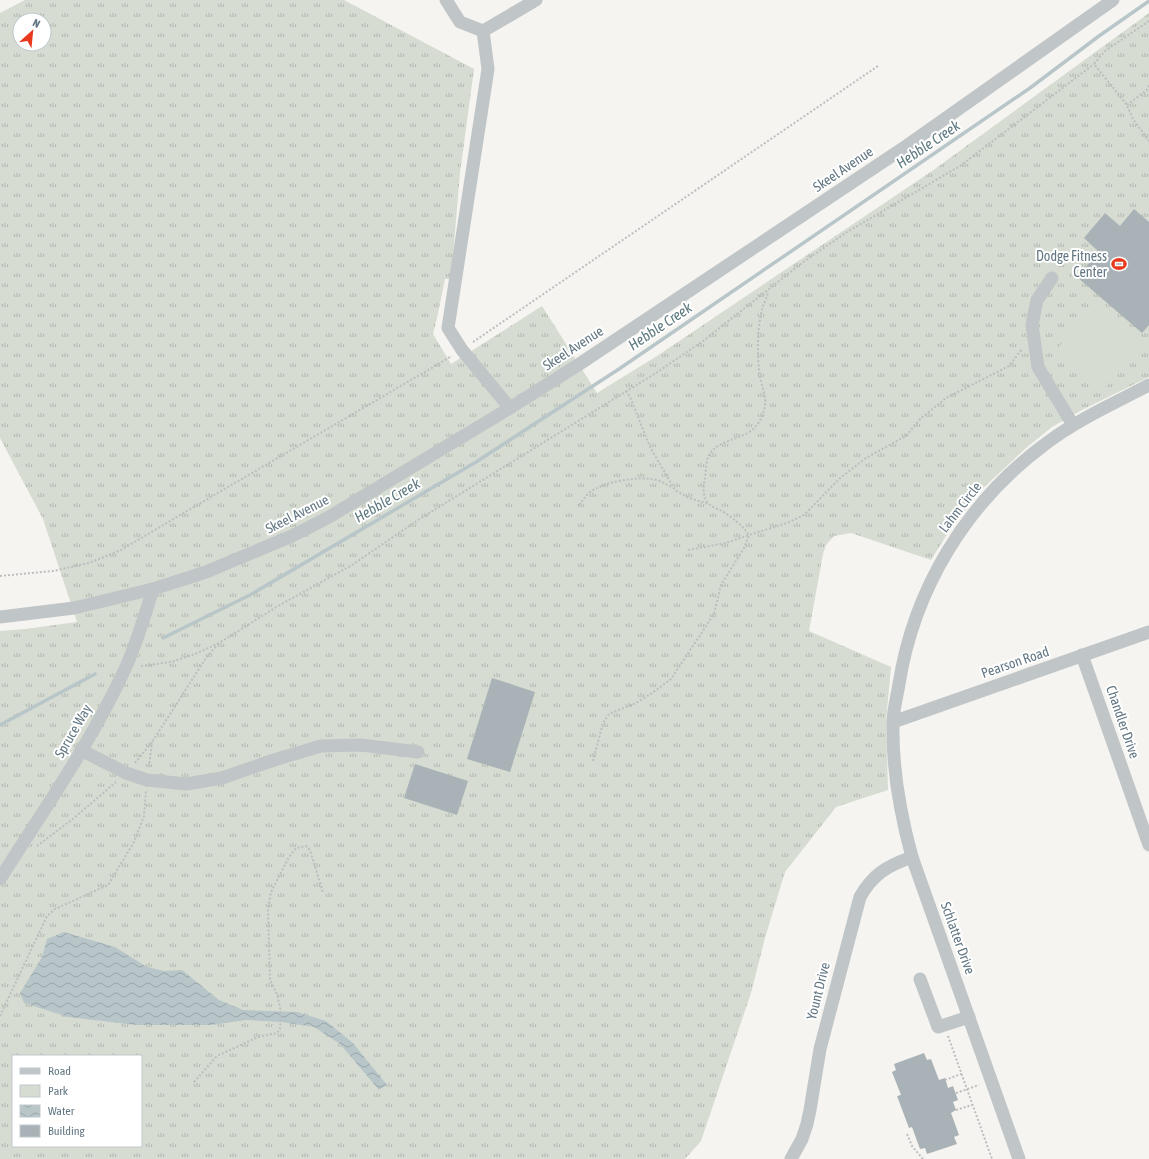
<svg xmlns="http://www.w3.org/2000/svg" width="1149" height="1159" viewBox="0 0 1149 1159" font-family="'Asap Condensed',sans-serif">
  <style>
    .grass { fill: url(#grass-tufts); fill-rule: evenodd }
    .green { fill: #d6dcd1 }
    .water { fill: url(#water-waves) }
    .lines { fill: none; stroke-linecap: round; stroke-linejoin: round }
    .stream { stroke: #b8c6c9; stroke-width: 3.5 }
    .building { fill: #a9b2b6 }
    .path { stroke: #bcbec0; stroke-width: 2; stroke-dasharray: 2 2; stroke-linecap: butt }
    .minor { stroke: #c0c5c7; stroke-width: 13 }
    .labels { text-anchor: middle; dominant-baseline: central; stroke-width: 4; stroke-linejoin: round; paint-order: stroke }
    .street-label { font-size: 14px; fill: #637783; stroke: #fff }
    .poi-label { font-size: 14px; fill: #637783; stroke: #fff; text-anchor: end }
    .water-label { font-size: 15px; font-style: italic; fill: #5e7a80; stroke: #fff }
  </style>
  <defs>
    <pattern id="grass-tufts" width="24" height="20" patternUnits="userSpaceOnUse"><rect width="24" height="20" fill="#d6dcd1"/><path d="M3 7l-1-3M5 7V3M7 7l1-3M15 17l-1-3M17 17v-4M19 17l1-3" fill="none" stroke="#b1b7af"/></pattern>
    <pattern id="water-waves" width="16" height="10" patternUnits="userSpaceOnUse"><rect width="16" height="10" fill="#b8c6c9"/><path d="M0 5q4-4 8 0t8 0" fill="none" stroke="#99a6a9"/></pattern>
  </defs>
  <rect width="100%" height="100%" fill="#f5f4f0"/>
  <path class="grass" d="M25,0h319l130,69 -14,104 -9,106h-6l-8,39 -4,16 18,30 91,-58 55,87 60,-37 275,-185 217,-158v364l-67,33 -30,17 -26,21 -45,42 -35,46 -15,24 -80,-27 -17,3 -8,9 -3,9 -14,77 82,36 -5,54 2,69 -52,17 -51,65 -20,66 -14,55 -50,148 -16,18h-685v-528l25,-2 52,-7 -34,-103 -43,-81v-425zM20,20h24v24h-24zM13,1056h128v90h-128z"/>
  <polygon class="green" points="1098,300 1145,341 1101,393 1054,353"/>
  <polygon class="water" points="64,932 115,947 147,967 164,971 182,970 219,1000 243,1010 297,1012 326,1021 353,1043 387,1085 379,1090 340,1044 314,1027 281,1022 246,1020 211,1025 136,1025 68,1017 24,1003 20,993 42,957 47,939"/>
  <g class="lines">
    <g class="stream">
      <polyline points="163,638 250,595 476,462 619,369 1030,88 1099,36 1149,1"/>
      <polyline points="0,725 95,674"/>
    </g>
  </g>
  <g class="building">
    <polygon points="1134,209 1149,222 1149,325 1142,333 1077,277 1099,252 1084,238 1105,213 1120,226"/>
    <polygon points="492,678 535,692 510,772 467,759"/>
    <polygon points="415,764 468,781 457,815 404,798"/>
    <polygon points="924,1053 927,1060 931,1059 939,1080 945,1078 948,1088 953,1086 958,1100 953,1102 956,1110 951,1113 959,1135 954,1137 957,1144 927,1154 925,1148 920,1149 912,1127 909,1128 897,1096 901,1095 892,1072 896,1070 894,1064"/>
  </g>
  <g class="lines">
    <g class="path">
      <polyline points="1149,21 1105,51 1094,64 1127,105 1133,119 1149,141"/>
      <polyline points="1127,105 1147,90 1149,85"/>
      <polyline points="473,342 878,66"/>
      <polyline points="626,391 630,397 650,447 675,490 689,498 709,504"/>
      <path d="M579,505c3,-4 6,-8 10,-12 13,-11 44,-16 61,-14 8,0 16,5 23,9"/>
      <path d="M688,550l38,-7 23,-8c-7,-10 -16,-17 -27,-24 -4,-2 -10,-4 -13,-7 -7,-7 -6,-18 -4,-26 1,-7 1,-15 3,-21 9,-19 36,-16 48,-31 4,-4 7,-11 8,-16 4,-11 -2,-22 -4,-33 -3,-18 -3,-45 1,-63 1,-9 6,-14 7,-23"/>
      <polyline points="0,576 53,571 89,563 121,550 187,511 452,356"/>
      <polyline points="141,666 171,662 195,654 219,643 278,606 352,565 418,520 656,373 703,341 802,263 847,232 960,166 1094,64"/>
      <polyline points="593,761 603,723 609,714 636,703 652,693 671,679 714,614 721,585 744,548 749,535 787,523 804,515 839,479 866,458 906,436 921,418 946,398 1009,366 1022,349"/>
      <polyline points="135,763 152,742 206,658 218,644"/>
      <polyline points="149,767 152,742"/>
      <polyline points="37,846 74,818 116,782"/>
      <polyline points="0,1016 47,916 55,909 108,885 134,842 144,816 146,791"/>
      <polyline points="948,1036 992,1159"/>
      <polyline points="945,1080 961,1074"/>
      <polyline points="194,1082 217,1056 258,1037 277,1033 280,1029 281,1012 277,994 270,980 268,910 271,892 289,857 296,848 306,846 310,850 323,893"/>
      <polyline points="956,1093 979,1085"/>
      <polyline points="956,1110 972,1105"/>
      <polyline points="907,1134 912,1146 923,1159"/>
    </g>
    <g class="minor">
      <polyline points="446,0 460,22 483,31 536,0"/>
      <polyline points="483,31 488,69 448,328 462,350 510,408"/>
      <polyline points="1052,278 1037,300 1032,325 1038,367 1073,425"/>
      <polyline points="0,617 74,608 153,589 206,572 292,536 329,517 510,408 578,365 902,149 1113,0"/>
      <polyline points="1082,655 1149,845"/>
      <polyline points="893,722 1149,632"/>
      <polyline points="81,750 126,773 147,780 186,784 222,778 274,760 321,746 361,745 418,752"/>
      <path d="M0,879c43,-68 91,-136 125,-210 12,-26 20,-54 28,-80"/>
      <polyline points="920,979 938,1027 969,1017"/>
      <path d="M791,1159l11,-20 5,-15 3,-14 10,-61 40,-152c13,-23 27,-31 52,-40"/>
      <path d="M1019,1159l-107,-302c-12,-44 -20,-88 -19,-134 0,-13 4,-26 6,-39 15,-95 67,-181 145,-239 32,-25 69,-41 105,-60"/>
    </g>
  </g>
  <defs>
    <g id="stadium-bare" transform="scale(1.2)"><path d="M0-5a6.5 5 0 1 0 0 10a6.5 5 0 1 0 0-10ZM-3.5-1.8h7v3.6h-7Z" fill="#e9391d" stroke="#fff" stroke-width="2.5" paint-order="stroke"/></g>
  </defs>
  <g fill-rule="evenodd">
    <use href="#stadium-bare" x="1119" y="264"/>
  </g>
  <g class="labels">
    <g class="street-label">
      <text transform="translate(843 169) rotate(-34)">Skeel Avenue</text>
      <text transform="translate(573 348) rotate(-33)">Skeel Avenue</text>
      <text transform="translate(960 507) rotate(-52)">Lahm Circle</text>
      <text transform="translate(297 514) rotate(-27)">Skeel Avenue</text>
      <text transform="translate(1015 662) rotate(-19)">Pearson Road</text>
      <text transform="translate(1123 722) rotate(71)">Chandler Drive</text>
      <text transform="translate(73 731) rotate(-60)">Spruce Way</text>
      <text transform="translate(958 938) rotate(70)">Schlatter Drive</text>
      <text transform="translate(818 991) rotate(-76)">Yount Drive</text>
    </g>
    <g class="poi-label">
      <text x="1107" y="256">Dodge Fitness<tspan x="1107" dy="16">Center</tspan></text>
    </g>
    <g class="water-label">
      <text transform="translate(928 144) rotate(-34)">Hebble Creek</text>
      <text transform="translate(660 326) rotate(-34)">Hebble Creek</text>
      <text transform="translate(387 500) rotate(-30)">Hebble Creek</text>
    </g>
  </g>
  <rect x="12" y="1055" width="130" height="92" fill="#ffffff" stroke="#c1c9cd"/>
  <rect x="20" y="1068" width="20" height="6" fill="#c0c5c7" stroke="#c1c9cd"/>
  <text x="48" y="1075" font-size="12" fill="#637783">Road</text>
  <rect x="20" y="1085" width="20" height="12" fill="#d6dcd1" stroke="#c1c9cd"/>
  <text x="48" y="1095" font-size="12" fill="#637783">Park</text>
  <rect x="20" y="1105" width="20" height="12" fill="url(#water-waves)" stroke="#c1c9cd"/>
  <text x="48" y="1115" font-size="12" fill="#637783">Water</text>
  <rect x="20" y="1125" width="20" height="12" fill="#a9b2b6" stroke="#c1c9cd"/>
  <text x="48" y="1135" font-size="12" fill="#637783">Building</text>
  <g transform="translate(32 32) rotate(27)"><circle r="19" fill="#ffffff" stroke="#c1c9cd"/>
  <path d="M0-3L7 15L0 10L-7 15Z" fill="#e9391d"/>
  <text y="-6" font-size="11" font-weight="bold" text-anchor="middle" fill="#637783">N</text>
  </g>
</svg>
